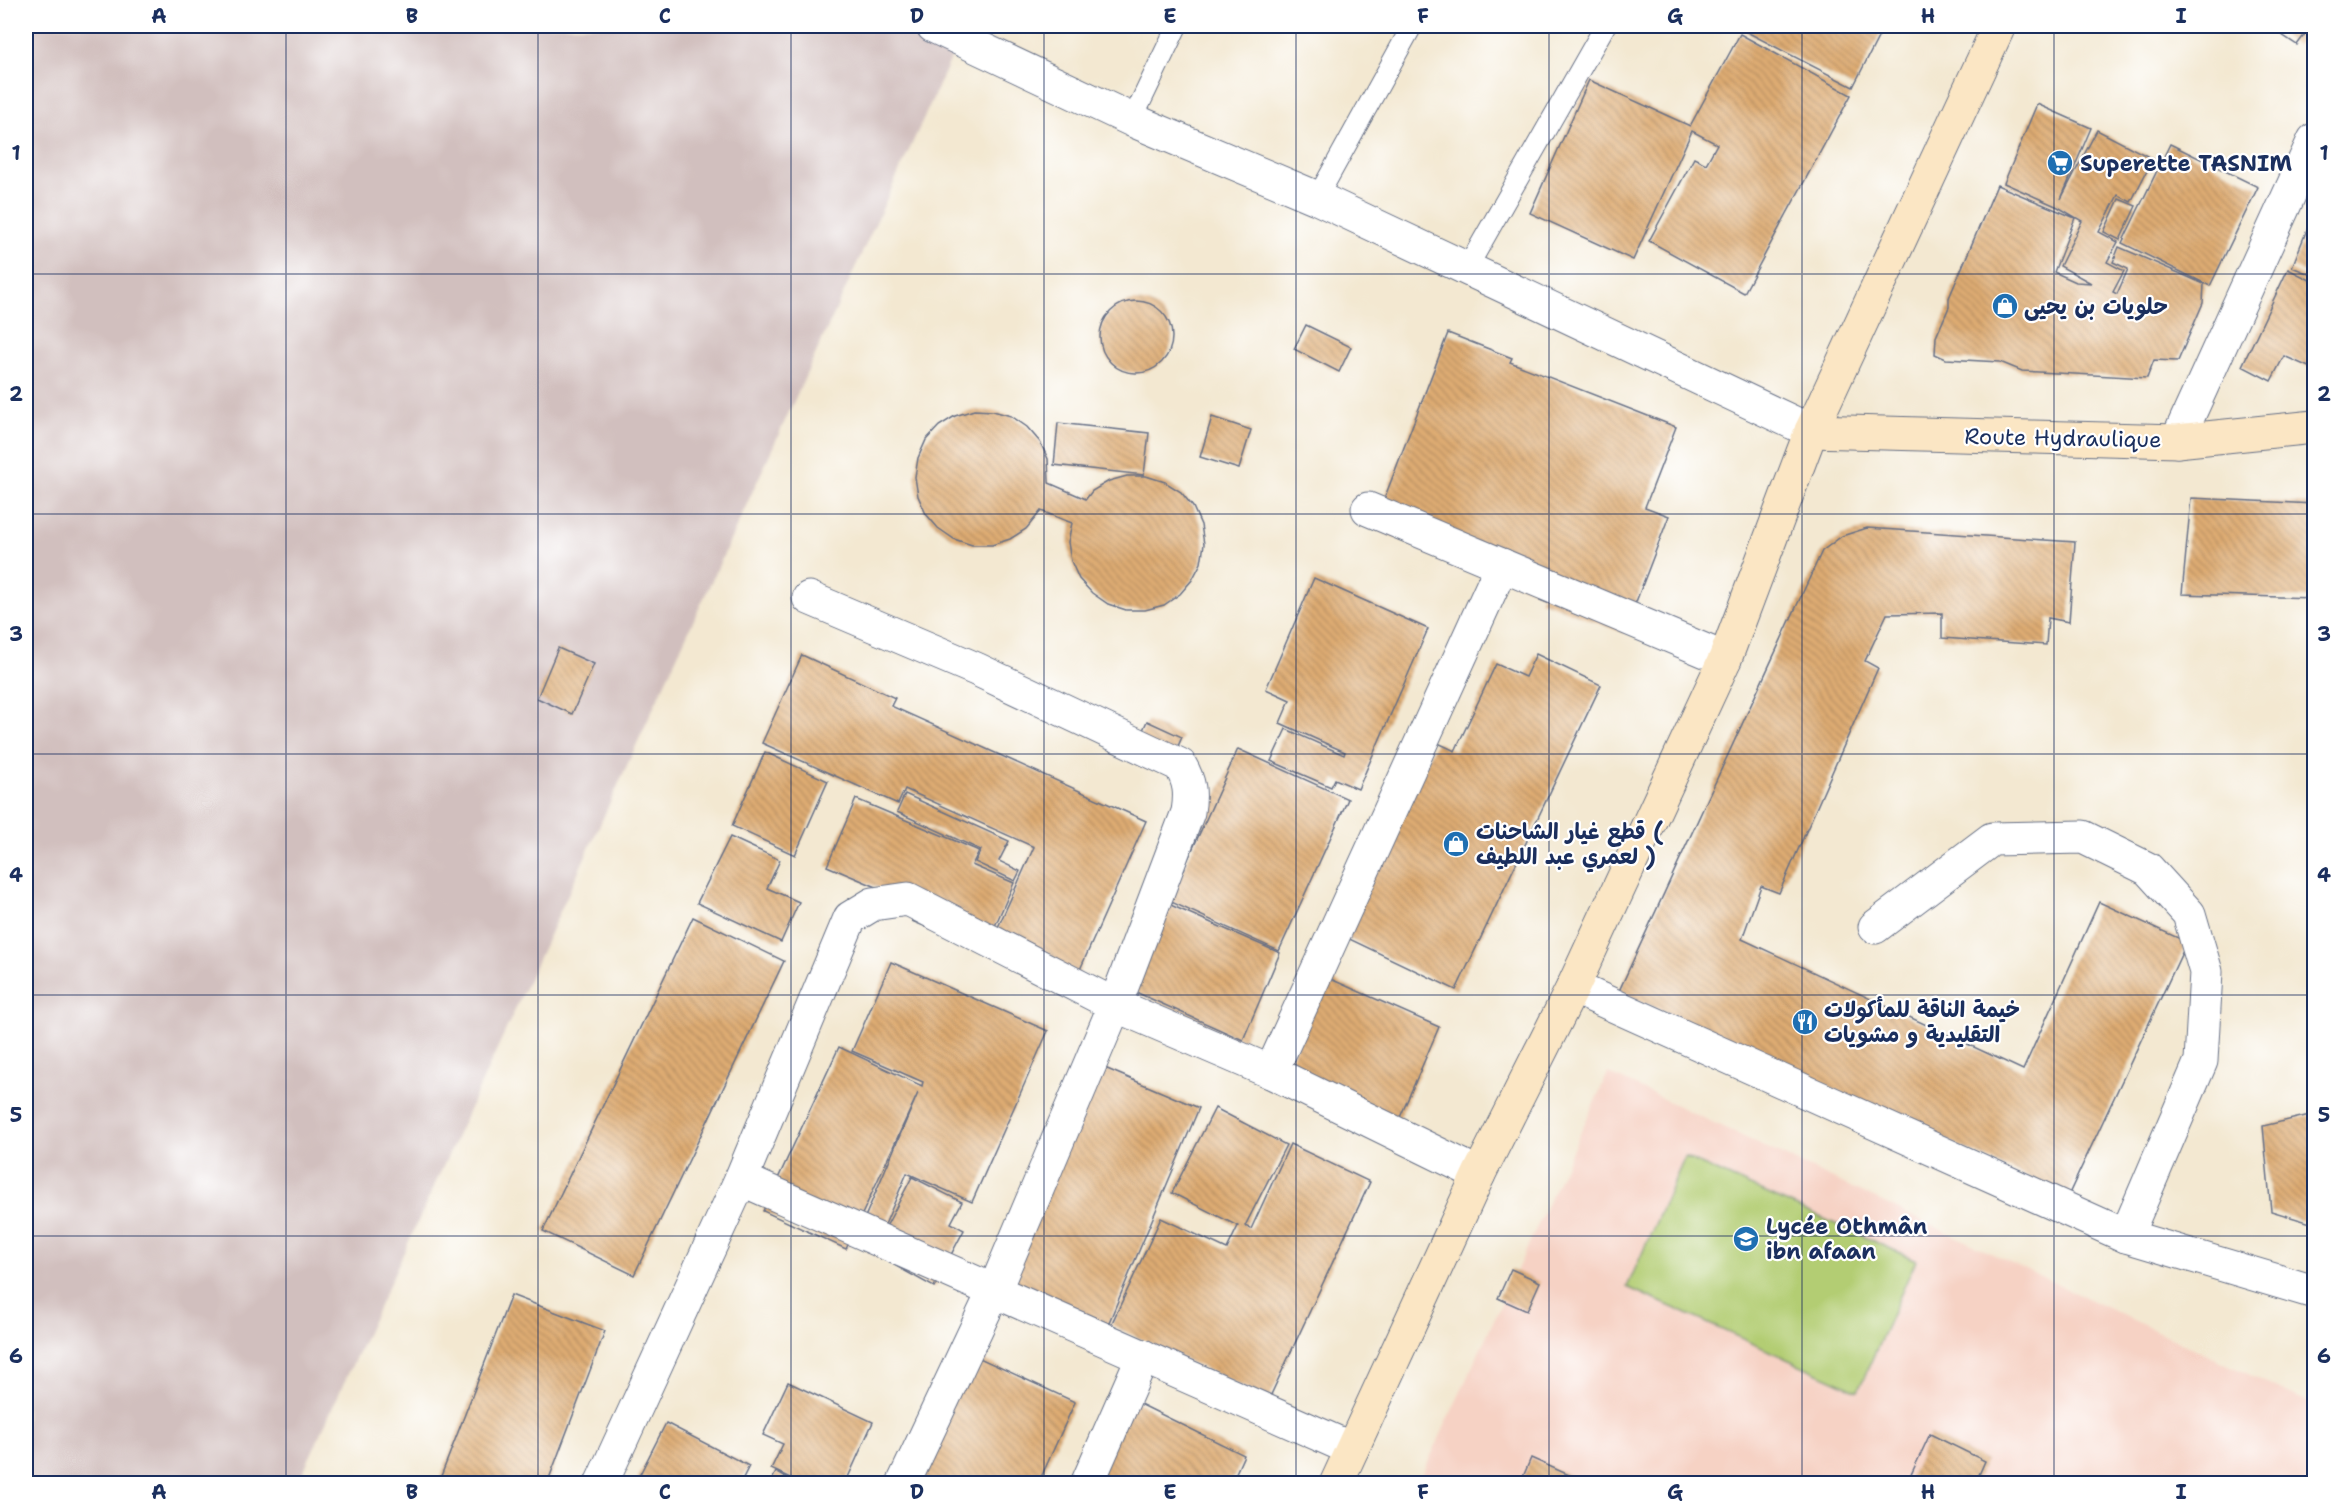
<svg xmlns="http://www.w3.org/2000/svg" width="2340" height="1509" viewBox="0 0 2340 1509" font-family="'Shantell Sans','Playpen Sans Arabic',sans-serif">
  <style>
    .built { fill: #f6d2c4 }
    .industrial { fill: #d1bfbe }
    .park { fill: #b3cd73; stroke: #677e68; stroke-width: 1.5 }
    .building { fill: url(#building-back-hatch) }
    .lines { fill: none; stroke-linecap: round; stroke-linejoin: round }
    .lane-casing { stroke: #677086; stroke-width: 22 }
    .street-casing { stroke: #677086; stroke-width: 35 }
    .secondary-casing { stroke: #677086; stroke-width: 35 }
    .lane { stroke: #fff; stroke-width: 20 }
    .street { stroke: #fff; stroke-width: 33 }
    .secondary { stroke: #fbe6c4; stroke-width: 33 }
    .grid { fill: none; stroke: #1b2f5e; stroke-width: 1.5; stroke-opacity: 0.55 }
    .labels { text-anchor: middle; dominant-baseline: central; stroke-width: 4.5; stroke-linejoin: round; paint-order: stroke }
    .poi-label { font-size: 22px; font-weight: bold; fill: #1b2f5e; stroke: #fff; text-anchor: start }
    .street-label { font-size: 22px; fill: #1b2f5e; stroke: #fff }
    .neatline { fill: none; stroke: #1b2f5e; stroke-width: 2 }
    .grid-label { font-size: 20px; text-anchor: middle; font-weight: bold; fill: #1b2f5e }
  </style>
  <defs>
    <pattern id="building-back-hatch" width="6" height="6" patternUnits="userSpaceOnUse" patternTransform="scale(1.5)"><rect width="6" height="6" fill="#deac72"/><path d="M-1 5l2 2M0 0l6 6M5-1l2 2" fill="none" stroke="#b38c61"/></pattern>
  </defs>
  <rect width="100%" height="100%" fill="#fff"/>
  <filter id="ink" filterUnits="userSpaceOnUse"><feTurbulence type="fractalNoise" baseFrequency=".0167" numOctaves="2"/><feDisplacementMap in="SourceGraphic" scale="12" xChannelSelector="R" yChannelSelector="G"/><feConvolveMatrix kernelMatrix="1 2 1 2 8 2 1 2 1" color-interpolation-filters="sRGB"/></filter>
  <filter id="wash" filterUnits="userSpaceOnUse"><feTurbulence type="fractalNoise" baseFrequency=".008" numOctaves="4" result="noise"/><feDisplacementMap in="SourceGraphic" scale="24" xChannelSelector="R" yChannelSelector="G"/><feGaussianBlur stdDeviation="1.35" result="paint"/><feColorMatrix in="noise" values="0 0 0 0 0 0 0 0 0 0 0 0 0 0 0 0 0 1.4 0 .05"/><feComposite in="paint" operator="in"/></filter>
  <g filter="url(#wash)">
    <rect width="100%" height="100%" fill="#f3e8d1"/>
    <polygon class="built" points="1608,1073 2314,1405 2314,1483 1418,1484"/>
    <polygon class="industrial" points="26,26 966,26 298,1483 26,1483"/>
    <polygon class="park" points="1685,1157 1916,1260 1858,1391 1627,1287"/>
    <g id="blocks">
      <g class="building">
        <polygon points="1740,26 1884,26 1853,87 1739,28"/>
        <polygon points="2257,26 2270,26 2266,32"/>
        <polygon points="2275,26 2311,26 2297,45 2273,29"/>
        <polygon points="1740,34 1851,95 1744,293 1649,241 1694,158 1706,164 1717,144 1692,131 1633,260 1530,213 1589,80 1690,126"/>
        <polygon points="2037,104 2091,128 2061,199 2097,130 2153,159 2131,202 2118,195 2099,232 2118,242 2107,262 2124,271 2113,292 2117,294 2128,269 2113,262 2119,247 2204,284 2203,303 2178,361 2154,360 2147,378 2022,371 2000,362 1946,359 1935,354 1936,337 1949,307 1949,298 1997,185 2075,218 2054,272 2076,282 2091,283 2060,266 2082,221 2058,207 2004,183"/>
        <polygon points="2170,144 2258,187 2210,286 2122,243"/>
        <polygon points="2119,199 2136,206 2120,240 2104,232"/>
        <polygon points="2314,212 2314,276 2292,267"/>
        <polygon points="2288,269 2314,282 2314,294 2308,307 2314,310 2314,360 2311,368 2284,356 2271,381 2242,366"/>
        <circle cx="1136" cy="337" r="36"/>
        <polygon points="1306,325 1351,347 1339,372 1294,349"/>
        <polygon points="1448,333 1512,358 1510,362 1676,427 1645,507 1669,516 1624,633 1540,600 1543,594 1373,528"/>
        <polygon points="974,410 993,411 1011,416 1027,427 1040,442 1048,459 1049,483 1086,499 1092,491 1109,481 1127,476 1146,476 1165,482 1181,492 1193,507 1201,525 1204,544 1201,563 1192,580 1180,594 1164,605 1145,610 1126,610 1108,604 1092,593 1079,579 1071,561 1068,542 1072,523 1041,511 1026,529 1010,539 992,545 972,545 954,539 938,528 926,514 918,496 915,477 918,458 926,440 939,426 955,416"/>
        <polygon points="1212,417 1251,430 1239,469 1200,457"/>
        <polygon points="1058,423 1149,433 1144,475 1054,465"/>
        <polygon points="2191,498 2314,504 2314,598 2182,594"/>
        <polygon points="1867,528 2075,542 2069,622 2048,618 2046,645 1942,638 1942,613 1887,614 1865,661 1878,668 1779,893 1761,886 1742,939 2023,1070 2099,902 2187,942 2068,1196 1619,991 1822,551 1842,536"/>
        <polygon points="1314,578 1428,629 1358,789 1335,779 1331,787 1271,761 1286,729 1344,755 1345,752 1280,723 1290,700 1266,689"/>
        <polygon points="558,648 594,664 572,714 537,698"/>
        <polygon points="1536,654 1601,685 1456,990 1343,936 1436,742 1455,751 1496,664 1525,677"/>
        <polygon points="802,655 895,698 891,706 1146,821 1074,983 990,945 1034,847 905,789 898,804 762,743"/>
        <polygon points="1147,721 1182,737 1167,771 1132,755"/>
        <polygon points="1238,749 1348,799 1279,951 1169,901"/>
        <polygon points="765,752 828,781 795,855 732,826"/>
        <polygon points="905,794 1009,841 999,861 1020,871 1015,881 975,862 981,850 897,812"/>
        <polygon points="856,799 979,851 972,865 1014,883 984,951 912,921 919,905 827,866"/>
        <polygon points="730,837 780,860 767,888 799,902 781,942 697,903"/>
        <polygon points="1166,903 1280,953 1243,1040 1129,989"/>
        <polygon points="693,917 784,961 634,1275 543,1231"/>
        <polygon points="891,962 1048,1031 972,1202 907,1173 875,1248 912,1177 962,1202 951,1223 964,1230 934,1287 854,1243 918,1093 846,1249 763,1211 839,1047 922,1086 923,1082 852,1051"/>
        <polygon points="1326,977 1439,1027 1392,1136 1279,1086"/>
        <polygon points="1086,1060 1199,1108 1107,1327 994,1280"/>
        <polygon points="1215,1108 1286,1145 1245,1226 1251,1229 1290,1144 1370,1182 1269,1399 1111,1325 1161,1218 1227,1249 1238,1226 1172,1193"/>
        <polygon points="2314,1114 2314,1224 2271,1211 2263,1126"/>
        <polygon points="1511,1269 1540,1282 1527,1311 1498,1298"/>
        <polygon points="511,1295 605,1331 547,1484 438,1484"/>
        <polygon points="960,1349 1075,1402 1038,1484 898,1484"/>
        <polygon points="788,1382 873,1422 845,1484 803,1484 771,1469 783,1444 763,1435"/>
        <polygon points="1130,1399 1244,1455 1231,1484 1090,1484"/>
        <polygon points="666,1423 749,1466 740,1484 635,1484"/>
        <polygon points="1930,1434 1985,1461 1975,1484 1919,1484 1909,1479"/>
        <polygon points="1531,1458 1589,1484 1520,1484"/>
        <polygon points="776,1472 797,1484 770,1484"/>
      </g>
    </g>
  </g>
  <g filter="url(#ink)">
    <use href="#blocks" fill-opacity="0" stroke="#677086" stroke-width="1.5"/>
    <g class="lines">
      <g class="lane-casing">
        <g id="lane">
          <polyline points="1132,120 1177,26"/>
          <polyline points="1317,198 1412,26"/>
          <polyline points="1466,270 1605,26"/>
        </g>
      </g>
      <g class="street-casing">
        <g id="street">
          <polyline points="933,26 1132,120 1317,198 1811,431"/>
          <polyline points="2177,441 2314,140"/>
          <polyline points="1368,509 1725,659"/>
          <path d="M809,598l167,71 204,96c10,17 11,28 8,47l-73,193 -120,284 -92,195"/>
          <polyline points="1875,927 1992,839 2083,837 2148,869 2189,914 2206,972 2201,1061 2126,1236"/>
          <polyline points="1573,987 2126,1236 2314,1292"/>
          <polyline points="1479,1174 1271,1072 1502,565"/>
          <polyline points="741,1179 1352,1449"/>
          <polyline points="601,1484 741,1179 850,918 873,904 908,899 1115,1005 1271,1072"/>
          <polyline points="1087,1484 1143,1356"/>
        </g>
      </g>
      <g class="secondary-casing">
        <g id="secondary">
          <polyline points="1811,431 2177,441 2314,427"/>
          <polyline points="1336,1484 1479,1174 1573,987 1725,659 1811,431 1999,26"/>
        </g>
      </g>
      <use href="#lane" class="lane"/>
      <use href="#street" class="street"/>
      <use href="#secondary" class="secondary"/>
    </g>
  </g>
  <path class="grid" d="M286,26v1458M538,26v1458M791,26v1458M1044,26v1458M1296,26v1458M1549,26v1458M1802,26v1458M2054,26v1458M26,274h2288M26,514h2288M26,754h2288M26,995h2288M26,1236h2288"/>
  <defs>
    <g id="supermarket-disc" transform="scale(1.35)"><circle r="9.5" fill="#1f6fb2" stroke="#fff"/><path d="M-6-5.5h2.5l.6 2H6L4.5 2H-2.5L-4.4-4H-6ZM-1.5 3.2a1.3 1.3 0 1 0 .1 0ZM3 3.2a1.3 1.3 0 1 0 .1 0Z" fill="#fff"/></g>
    <g id="shop-disc" transform="scale(1.35)"><circle r="9.5" fill="#1f6fb2" stroke="#fff"/><path d="M-5-2.5h2.3a2.7 3.5 0 0 1 5.4 0H5L5.5 6h-11ZM-1.5-2.5h3a1.5 2.3 0 0 0-3 0Z" fill="#fff"/></g>
    <g id="restaurant-disc" transform="scale(1.35)"><circle r="9.5" fill="#1f6fb2" stroke="#fff"/><path d="M-5-6h1v4h1v-4h1v4h1v-4h1v5L-1.5 .5V6h-2V.5L-5-1ZM5-6V6H3V1.5H1.5Q1.5-4 5-6Z" fill="#fff"/></g>
    <g id="school-disc" transform="scale(1.35)"><circle r="9.5" fill="#1f6fb2" stroke="#fff"/><path d="M0-5L7-2L0 1L-7-2ZM-4 1L0 2.5L4 1V4Q0 6-4 4Z" fill="#fff"/></g>
  </defs>
  <g fill-rule="evenodd">
    <use href="#supermarket-disc" x="2060" y="163"/>
    <use href="#shop-disc" x="2005" y="306"/>
    <use href="#shop-disc" x="1456" y="844"/>
    <use href="#restaurant-disc" x="1805" y="1022"/>
    <use href="#school-disc" x="1746" y="1239"/>
  </g>
  <g class="labels">
    <g class="poi-label">
      <text x="2080" y="163">Superette TASNIM</text>
      <text x="2024" y="306">حلويات بن يحيى</text>
      <text x="1476" y="831">قطع غيار الشاحنات (<tspan x="1476" dy="25">لعمري عبد اللطيف )</tspan></text>
      <text x="1824" y="1009">خيمة الناقة للمأكولات<tspan x="1824" dy="25">التقليدية و مشويات</tspan></text>
      <text x="1766" y="1226">Lycée Othmân<tspan x="1766" dy="25">ibn afaan</tspan></text>
    </g>
    <g class="street-label">
      <text transform="translate(2063 438) rotate(1)">Route Hydraulique</text>
    </g>
  </g>
  <rect width="2340" height="1509" fill="none" stroke="#fff" stroke-width="66"/>
  <rect x="33" y="33" width="2274" height="1443" class="neatline"/>
  <g class="grid-label">
    <text x="159" y="23">A</text>
    <text x="412" y="23">B</text>
    <text x="665" y="23">C</text>
    <text x="917" y="23">D</text>
    <text x="1170" y="23">E</text>
    <text x="1423" y="23">F</text>
    <text x="1675" y="23">G</text>
    <text x="1928" y="23">H</text>
    <text x="2181" y="23">I</text>
    <text x="16" y="160">1</text>
    <text x="2324" y="160">1</text>
    <text x="16" y="401">2</text>
    <text x="2324" y="401">2</text>
    <text x="16" y="641">3</text>
    <text x="2324" y="641">3</text>
    <text x="16" y="882">4</text>
    <text x="2324" y="882">4</text>
    <text x="16" y="1122">5</text>
    <text x="2324" y="1122">5</text>
    <text x="16" y="1363">6</text>
    <text x="2324" y="1363">6</text>
    <text x="159" y="1499">A</text>
    <text x="412" y="1499">B</text>
    <text x="665" y="1499">C</text>
    <text x="917" y="1499">D</text>
    <text x="1170" y="1499">E</text>
    <text x="1423" y="1499">F</text>
    <text x="1675" y="1499">G</text>
    <text x="1928" y="1499">H</text>
    <text x="2181" y="1499">I</text>
  </g>
</svg>
